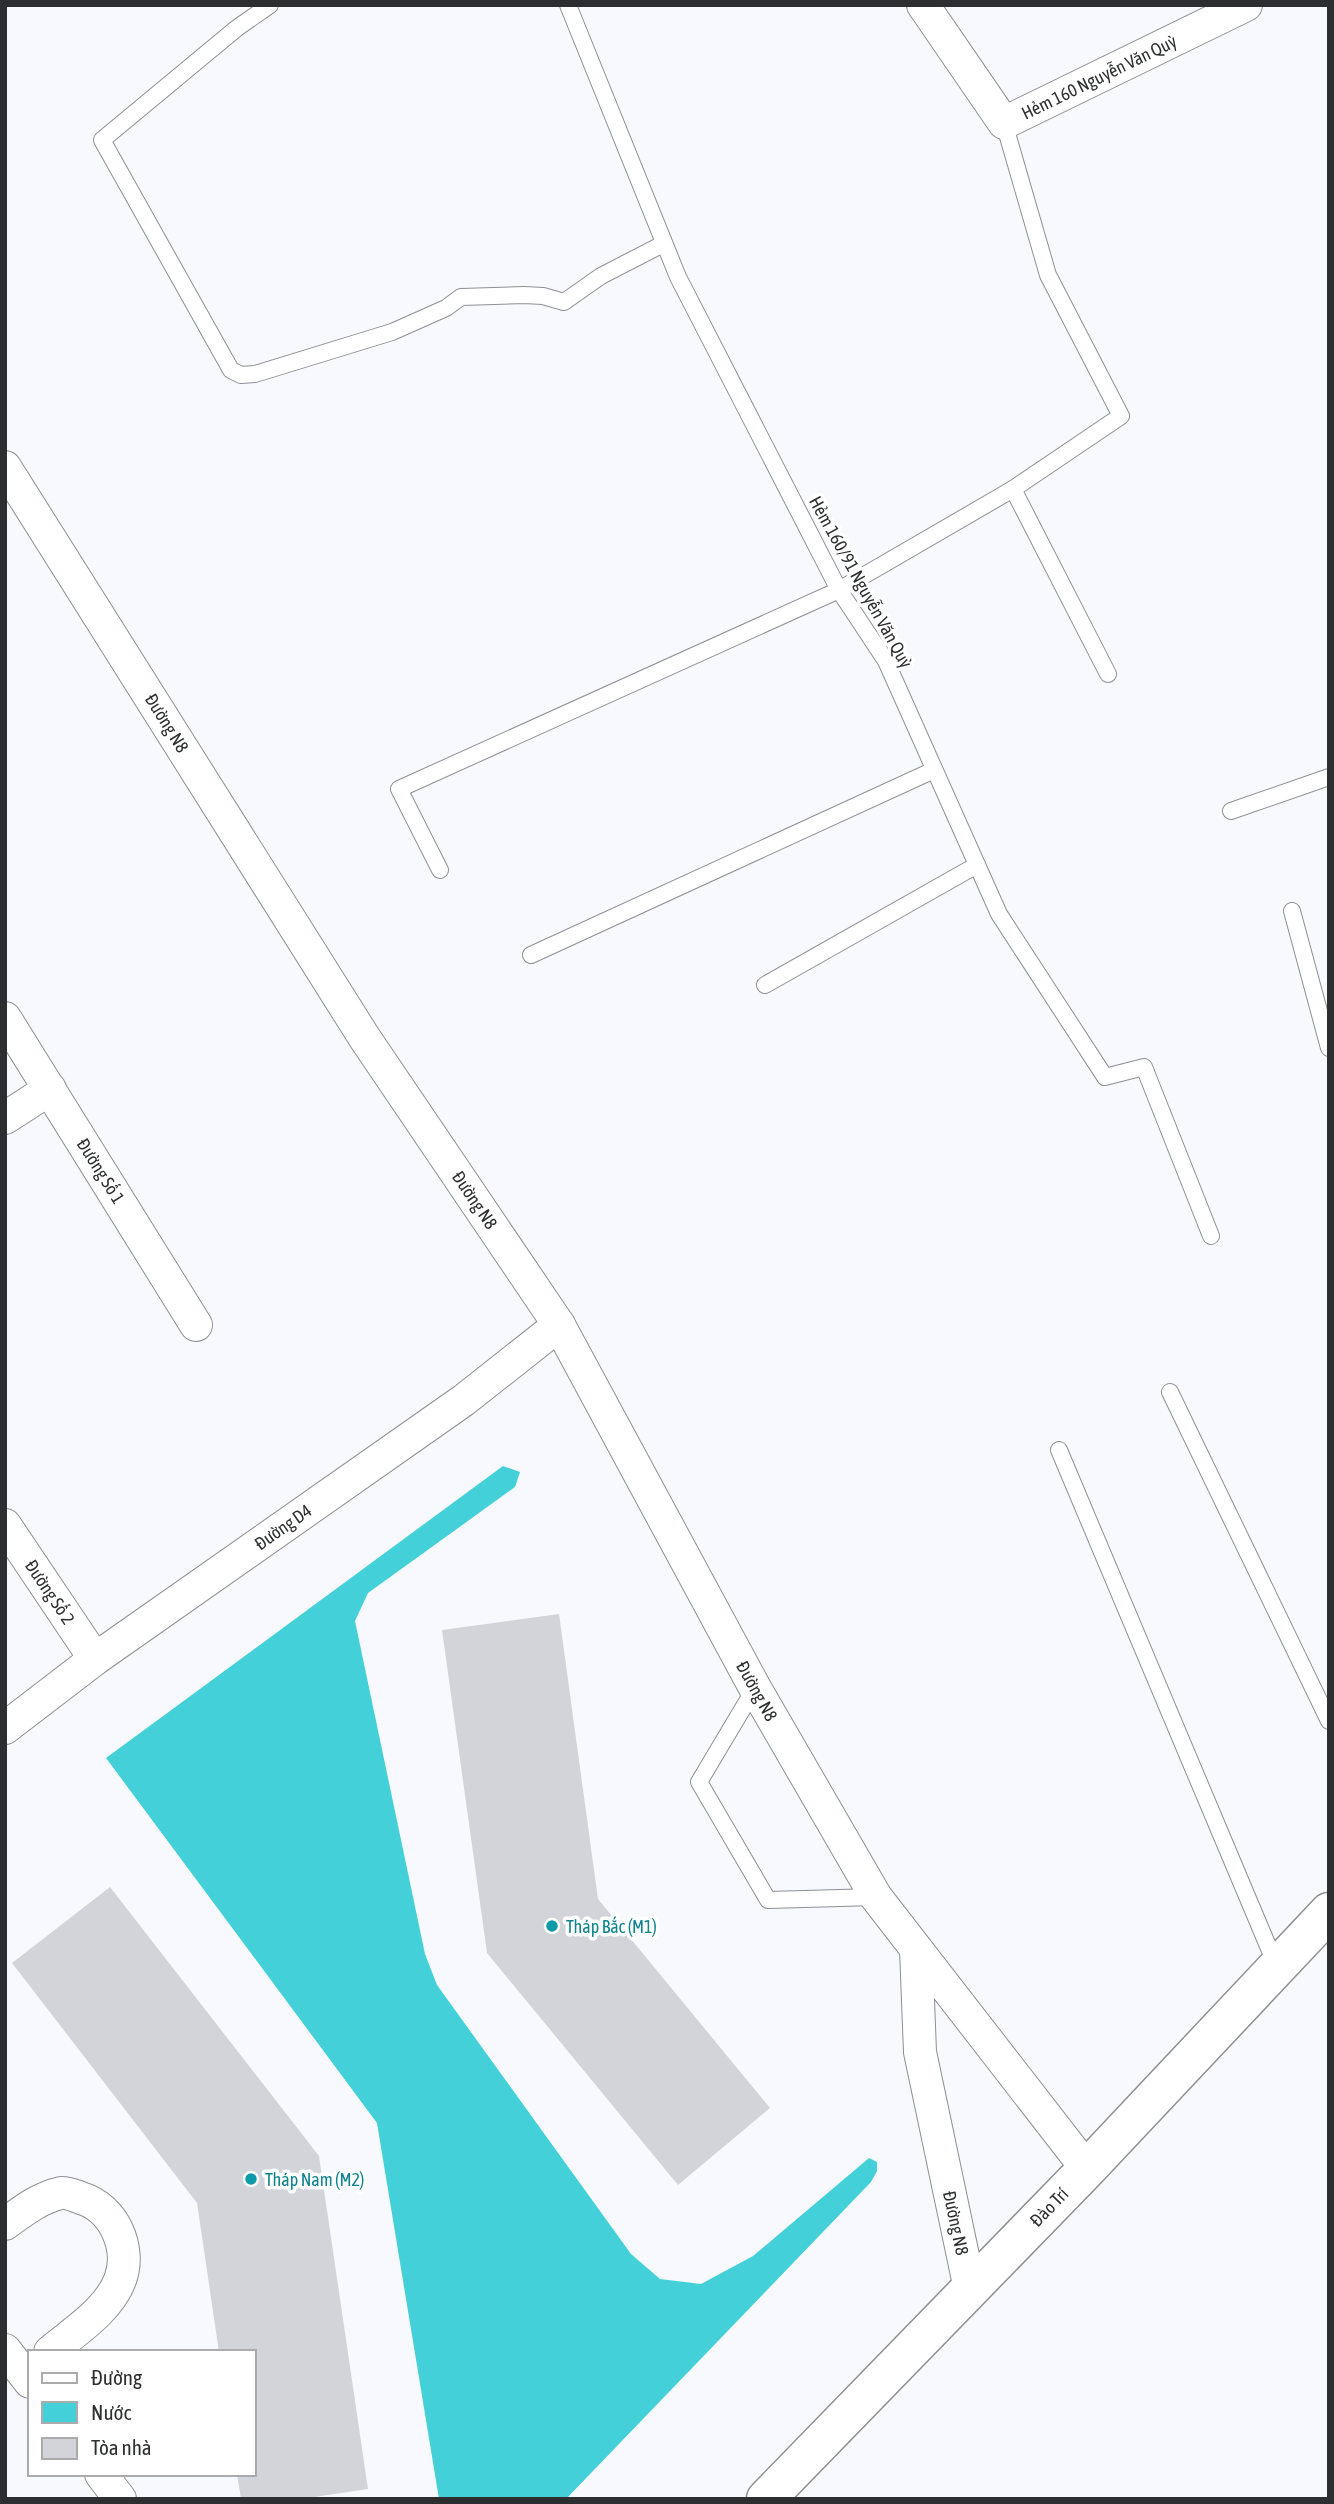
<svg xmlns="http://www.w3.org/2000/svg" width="1334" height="2504" viewBox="0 0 1334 2504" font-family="'Asap Condensed',sans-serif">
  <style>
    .water { fill: #44d0d9 }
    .building { fill: #d2d4d9 }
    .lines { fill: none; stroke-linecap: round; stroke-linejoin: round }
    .lane-casing { stroke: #8d8f94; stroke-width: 18 }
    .street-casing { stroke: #8d8f94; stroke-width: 34 }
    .secondary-casing { stroke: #8d8f94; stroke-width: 41 }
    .lane { stroke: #fff; stroke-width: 16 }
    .street { stroke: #fff; stroke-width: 32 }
    .secondary { stroke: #fff; stroke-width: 38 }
    .culture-dot { fill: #0f9aa8; stroke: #fff; stroke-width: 2.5 }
    .labels { text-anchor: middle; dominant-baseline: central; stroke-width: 7; stroke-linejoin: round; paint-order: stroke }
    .street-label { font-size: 18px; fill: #2d2e2f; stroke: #fff }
    .culture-label { font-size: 18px; fill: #0d838f; stroke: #fff; text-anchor: start }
  </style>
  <rect width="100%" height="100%" fill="#f7f9fe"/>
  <polygon class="water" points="503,1466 520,1472 515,1487 368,1593 355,1621 425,1954 437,1985 631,2254 660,2279 701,2284 753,2256 869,2158 877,2162 877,2171 871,2182 566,2499 439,2499 377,2123 106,1758"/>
  <g class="building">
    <polygon points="559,1614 598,1899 770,2108 678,2185 487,1953 442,1630"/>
    <polygon points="110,1887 319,2156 368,2489 301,2499 241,2499 237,2474 254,2474 254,2352 219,2352 197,2203 12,1963"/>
  </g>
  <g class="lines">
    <g class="lane-casing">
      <g id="lane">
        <polyline points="270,5 237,28 102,140 231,370 241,375 255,374 392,332 446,308 461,297 524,295 543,296 564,302 601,276 663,244"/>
        <polyline points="568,5 678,277 839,590 886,661 999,914 1105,1077 1144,1067 1211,1236"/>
        <polyline points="1004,123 1048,275 1121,416 1013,489 1108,674"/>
        <polyline points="1231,811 1329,777"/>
        <polyline points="440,870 399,789 839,590 1013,489"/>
        <polyline points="1292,911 1329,1048"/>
        <polyline points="531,955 934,770"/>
        <polyline points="765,985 977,865"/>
        <polyline points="1170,1392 1329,1721"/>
        <polyline points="1059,1450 1276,1965"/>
        <polyline points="755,1688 699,1782 768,1900 876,1897"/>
      </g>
    </g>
    <g class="street-casing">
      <g id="street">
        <polyline points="923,5 1004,123 1246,5"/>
        <polyline points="5,467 364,1037 559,1325 755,1688 876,1897 1087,2169"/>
        <polyline points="5,1018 196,1325"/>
        <polyline points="5,1118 50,1089"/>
        <polyline points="5,1525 95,1659"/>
        <polyline points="5,1728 95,1659 464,1400 559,1325"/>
        <polyline points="916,1949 920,2052 970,2289"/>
        <path d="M5,2224c18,-13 34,-26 56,-31 6,-1 14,3 20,5 33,10 51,50 39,82 -12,31 -45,51 -70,72"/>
        <polyline points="5,2350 30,2382"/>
        <polyline points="101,2474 120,2499"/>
      </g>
    </g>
    <g class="secondary-casing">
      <polyline id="secondary" points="766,2499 1087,2169 1329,1912"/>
    </g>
    <use href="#lane" class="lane"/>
    <use href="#street" class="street"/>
    <use href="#secondary" class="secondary"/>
  </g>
  <g class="culture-dot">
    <circle cx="552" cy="1926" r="7"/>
    <circle cx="251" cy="2179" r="7"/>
  </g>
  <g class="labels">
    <g class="street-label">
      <text transform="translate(1099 77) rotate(-26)">Hẻm 160 Nguyễn Văn Quỳ</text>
      <text transform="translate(861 582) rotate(61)">Hẻm 160/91 Nguyễn Văn Quỳ</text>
      <text transform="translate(167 723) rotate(58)">Đường N8</text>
      <text transform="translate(101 1171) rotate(58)">Đường Số 1</text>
      <text transform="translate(475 1200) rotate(56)">Đường N8</text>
      <text transform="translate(283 1527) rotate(-35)">Đường D4</text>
      <text transform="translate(50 1592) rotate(56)">Đường Số 2</text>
      <text transform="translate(757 1691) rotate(61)">Đường N8</text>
      <text transform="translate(1049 2207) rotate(-46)">Đào Trí</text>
      <text transform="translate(956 2223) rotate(78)">Đường N8</text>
    </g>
    <g class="culture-label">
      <text x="566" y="1926">Tháp Bắc (M1)</text>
      <text x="265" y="2179">Tháp Nam (M2)</text>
    </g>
  </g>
  <rect width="1334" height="2504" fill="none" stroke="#2d2e2f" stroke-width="14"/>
  <rect x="28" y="2350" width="228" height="126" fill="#ffffff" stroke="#ababac" stroke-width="2"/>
  <rect x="42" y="2373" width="35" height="10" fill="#ffffff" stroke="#ababac" stroke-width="2"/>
  <text x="91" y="2385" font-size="21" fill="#2d2e2f">Đường</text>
  <rect x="42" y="2402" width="35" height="21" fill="#44d0d9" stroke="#ababac" stroke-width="2"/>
  <text x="91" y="2420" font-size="21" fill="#2d2e2f">Nước</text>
  <rect x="42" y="2438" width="35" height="21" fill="#d2d4d9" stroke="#ababac" stroke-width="2"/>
  <text x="91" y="2455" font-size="21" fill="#2d2e2f">Tòa nhà</text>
</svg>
